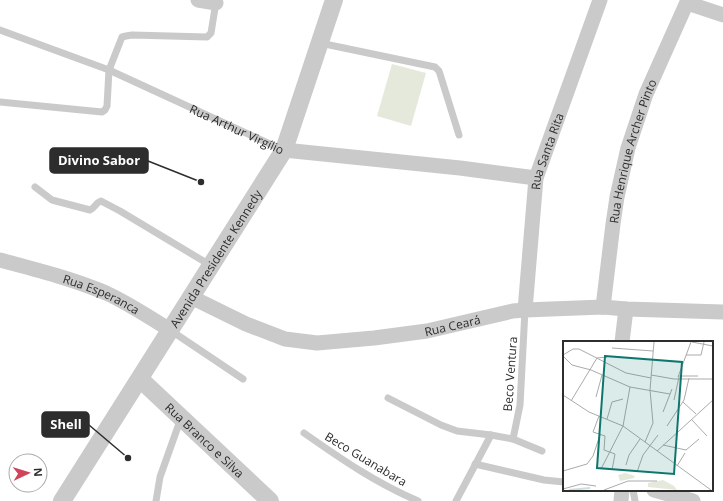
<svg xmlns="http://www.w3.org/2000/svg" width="723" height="501" viewBox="0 0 723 501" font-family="'Open Sans',sans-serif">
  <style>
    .green { fill: #e4e9dc }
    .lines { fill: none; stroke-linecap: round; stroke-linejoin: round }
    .service { stroke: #cacaca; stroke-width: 7 }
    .minor { stroke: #cacaca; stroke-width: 15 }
    .tertiary { stroke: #cacaca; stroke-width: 18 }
    .labels { text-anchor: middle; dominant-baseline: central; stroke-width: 4; stroke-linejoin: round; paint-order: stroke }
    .street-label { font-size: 12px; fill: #2d2d2d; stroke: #fff }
    .inset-river { fill: none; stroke: #cbdee6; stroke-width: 2 }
    .inset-road { fill: none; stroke: #ababab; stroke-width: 1 }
    .view { fill: #0f766e; fill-opacity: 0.15; stroke: #0f766e; stroke-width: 2 }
    .inset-edge { fill: none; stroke: #2d2d2d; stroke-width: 2 }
    .leader { fill: none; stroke: #2d2d2d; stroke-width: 1.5 }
    .callout-dot { fill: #2d2d2d; stroke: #fff; stroke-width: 1.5 }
    .callout { fill: #2d2d2d; stroke: #2d2d2d; stroke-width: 1.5 }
    .callout-label { font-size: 13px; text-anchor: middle; font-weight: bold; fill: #fff }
  </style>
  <rect width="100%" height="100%" fill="#fff"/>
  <polygon class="green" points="392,64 426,73 411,126 377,116"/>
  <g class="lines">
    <g class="service">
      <path id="s1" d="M0,30l109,40 174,80"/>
      <polyline points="320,43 435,67 439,71 440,74 459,135"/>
      <polyline points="0,102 102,112 105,110 107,106 109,70 122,37 126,36 132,35 207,37 211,33 216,2"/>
      <path d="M35,187l17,13 38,10c5,-2 5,-7 11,-9l19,10 90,54"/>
      <polyline points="170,330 243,379"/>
      <polyline points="388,398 441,425 457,431 491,435 513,439 542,451"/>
      <path d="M304,433c37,26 72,50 114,68"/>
      <polyline points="513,439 520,405 525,310"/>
      <polyline points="475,464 544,480 564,482"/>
      <polyline points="633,490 635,501"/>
      <polyline points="156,501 160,477 181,418"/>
      <polyline points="456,501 491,435"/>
    </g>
    <g class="minor">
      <polyline points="198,0 216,3"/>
      <polyline points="687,3 723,15"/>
      <polyline points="284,150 460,168 536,178"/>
      <path id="s2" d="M0,260c34,9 73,19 106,33 22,10 43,24 64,37"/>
      <path id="s3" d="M191,297l55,27 39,15 32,4 57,-5 53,-7 86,-20 12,-1 78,-3 23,2 97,3"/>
      <path id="s4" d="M603,307l10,-83 4,-27 11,-49 18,-54 42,-94"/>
      <path id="s5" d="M525,310l11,-132 64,-178"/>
      <polyline points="622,342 626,309"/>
      <polyline points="654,490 693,501"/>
      <polyline points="621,501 622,490"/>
    </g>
    <g class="tertiary">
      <path id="s6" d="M140,379l130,122"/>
      <path id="s7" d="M62,501l222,-351 50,-150"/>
    </g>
  </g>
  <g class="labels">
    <g class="street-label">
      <text stroke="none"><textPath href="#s1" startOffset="257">Rua Arthur Virgílio</textPath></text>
      <text stroke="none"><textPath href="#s5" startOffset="161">Rua Santa Rita</textPath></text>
      <text stroke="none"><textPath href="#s4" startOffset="159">Rua Henrique Archer Pinto</textPath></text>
      <text stroke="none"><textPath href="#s7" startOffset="287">Avenida Presidente Kennedy</textPath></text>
      <text stroke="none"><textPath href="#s2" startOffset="107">Rua Esperanca</textPath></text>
      <text stroke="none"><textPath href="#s3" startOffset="272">Rua Ceará</textPath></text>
      <text transform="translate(510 374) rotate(-86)">Beco Ventura</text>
      <text stroke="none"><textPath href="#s6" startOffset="89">Rua Branco e Silva</textPath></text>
      <text transform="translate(366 459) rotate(31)">Beco Guanabara</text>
    </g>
  </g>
  <g transform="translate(563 341)">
    <rect width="150" height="150" fill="#fff"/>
    <path d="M62,132l10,3 -1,2 -14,3 -2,-6zM100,139l11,6 3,4 -29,-3v-4z" fill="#e4e9dc"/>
    <path class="inset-river" d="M6,149l21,-2"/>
    <path class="inset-road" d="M129,1l21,4M49,7l41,3M0,14l10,-6h6l47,24 25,5M123,14h15l3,-13M0,15l9,9 19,5 39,17 40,7M88,34l23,4h39M115,35h20M115,36l13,-35M0,54l26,17 34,14 88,64M33,56l6,-22M111,59l5,-23M8,60l26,-43 10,-1M120,61l13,12M100,71l9,-23M36,75l-6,16 12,4 -1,14 11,4 -3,16M44,78l5,-17 11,-3M128,78l16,17M104,85l17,-26 5,-22M82,101l8,-19 -3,-33 4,-48M100,104l23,5 13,-11M94,110l56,-51M63,124l3,-10 11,-16M114,125l8,-13M38,128l22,-43 7,-39M0,130l24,-7 6,-8 7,-21M74,131l6,-17 15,-20M0,148l18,-5 15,2M41,149l24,-9h29"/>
    <path class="view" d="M42,15l77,6 -8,112 -77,-6z"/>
    <rect width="150" height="150" class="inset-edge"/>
  </g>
  <path class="leader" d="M201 182L148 161M128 458L89 425"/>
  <g class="callout-dot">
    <circle cx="201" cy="182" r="4"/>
    <circle cx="128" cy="458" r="4"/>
  </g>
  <g class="callout">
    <rect x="50" y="148" width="98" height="25" rx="4"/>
    <rect x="42" y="412" width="47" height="25" rx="4"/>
  </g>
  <g class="callout-label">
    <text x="99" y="165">Divino Sabor</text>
    <text x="66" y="429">Shell</text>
  </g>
  <g transform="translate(28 473) rotate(86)"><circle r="19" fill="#ffffff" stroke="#ababab"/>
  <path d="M0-3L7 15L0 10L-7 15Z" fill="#cf445a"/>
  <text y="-6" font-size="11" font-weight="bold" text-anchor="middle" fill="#2d2d2d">N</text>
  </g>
</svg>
